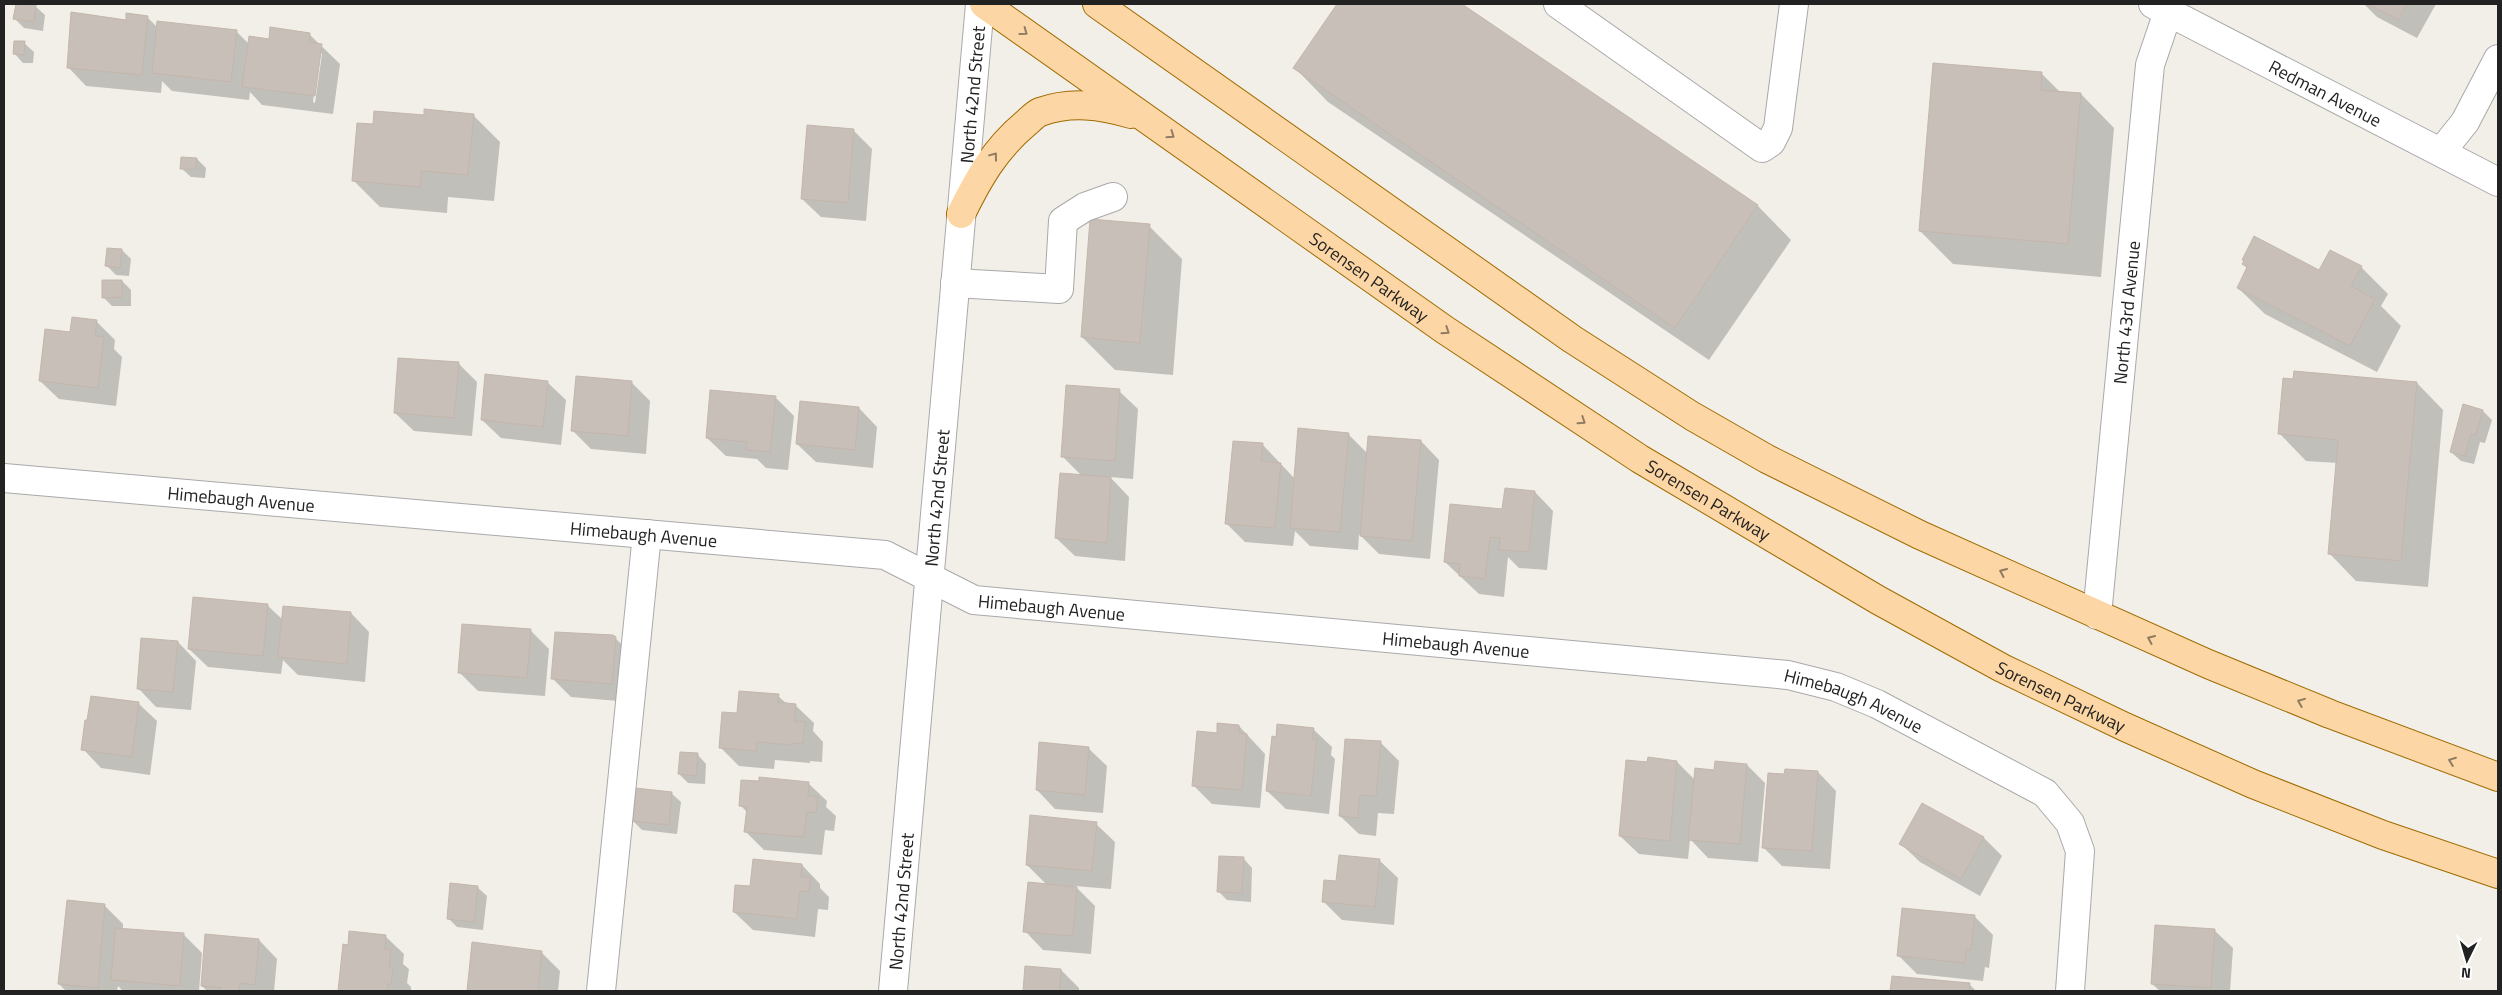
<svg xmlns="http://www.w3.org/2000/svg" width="2502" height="995" viewBox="0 0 2502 995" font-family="'Titillium Web',sans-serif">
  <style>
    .shadow { fill: #0003; fill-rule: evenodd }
    .building { fill: #c7bfb8; stroke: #c4b6ab }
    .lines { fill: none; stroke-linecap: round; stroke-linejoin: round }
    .minor-casing { stroke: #a9a9a9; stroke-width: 30 }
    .major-casing { stroke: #a06b00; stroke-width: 30 }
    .minor { stroke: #fff; stroke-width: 28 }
    .major { stroke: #fcd6a4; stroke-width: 28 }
    .oneway { stroke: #8f7c63 }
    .labels { text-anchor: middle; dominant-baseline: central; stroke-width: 4.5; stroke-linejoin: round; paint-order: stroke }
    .street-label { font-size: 18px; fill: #222; stroke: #fff }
  </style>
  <rect width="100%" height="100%" fill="#f2efe9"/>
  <g class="shadow">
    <polygon points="17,4 35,6 45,15 43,31 24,28 15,19"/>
    <polygon points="1339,4 1460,4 1758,206 1791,240 1709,360 1328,102 1295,68"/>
    <polygon points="2364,4 2436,4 2417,38 2377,17"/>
    <path d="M147,17l11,11 78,3 13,13 60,-10 31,30 -7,50 -71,-9 -12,-13 -1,8 -77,-9 -10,-10 -1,12 -75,-7 -18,-19 59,-45zM319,51l3,3 -7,49 -2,-1z"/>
    <polygon points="24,43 34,52 33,63 23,63 14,53"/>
    <polygon points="2042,74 2061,93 2081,94 2114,128 2101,277 1953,264 1920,231"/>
    <polygon points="473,115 500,142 494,201 448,197 447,213 380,207 353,180 374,126 425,116"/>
    <polygon points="854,131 872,149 866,221 821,217 802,199"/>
    <polygon points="197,159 206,168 205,178 191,177 181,168"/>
    <polygon points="1149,226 1182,259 1173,375 1115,370 1082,337"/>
    <polygon points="122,250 131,259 129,276 116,275 107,266"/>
    <polygon points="2243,264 2320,272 2361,267 2388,294 2381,306 2401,326 2377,372 2265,314 2238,288 2248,269"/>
    <polygon points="122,281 131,290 131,306 112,306 103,297"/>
    <polygon points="96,321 115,340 114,349 122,357 116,406 59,399 40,381 71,333"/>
    <polygon points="458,363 477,382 472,436 414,431 395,413"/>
    <polygon points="547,382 566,400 561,445 501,438 482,420"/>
    <polygon points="631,382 650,401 646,454 591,449 573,431"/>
    <polygon points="2417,383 2443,410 2428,587 2356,581 2330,554 2338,463 2306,461 2280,434"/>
    <polygon points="1119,391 1138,409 1133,479 1110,477 1129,497 1125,561 1075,556 1056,538 1082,476 1063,457"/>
    <polygon points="775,397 794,416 788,470 766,468 757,459 726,456 707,438"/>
    <polygon points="859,408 877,427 873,468 816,462 797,444"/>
    <polygon points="2483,411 2492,420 2485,443 2480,442 2474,464 2461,461 2451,452"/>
    <polygon points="1348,434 1368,454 1421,441 1439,460 1430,559 1379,554 1359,534 1358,550 1310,546 1295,531 1293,546 1245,542 1226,523 1262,444 1295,479"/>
    <polygon points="1535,492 1553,511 1547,570 1519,568 1508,557 1504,597 1479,594 1445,562 1503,511"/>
    <polygon points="267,605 283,620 351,613 369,632 365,682 298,675 283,660 281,674 208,667 189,649"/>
    <polygon points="530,630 549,649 545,696 478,691 459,672"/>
    <polygon points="615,638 634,656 630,702 571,697 552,678"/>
    <polygon points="178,642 196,661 191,710 156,707 138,688"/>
    <polygon points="778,696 787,704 795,705 814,723 813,731 823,742 822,762 810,761 810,763 775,760 774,769 739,766 720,747 738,715"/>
    <polygon points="138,703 157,721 150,775 101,768 83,749"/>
    <polygon points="1239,726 1265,754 1260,808 1212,804 1194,786 1218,734"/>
    <polygon points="1313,729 1332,747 1331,755 1335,759 1329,814 1286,809 1267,791 1277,738"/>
    <polygon points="1380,742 1399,761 1394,814 1378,813 1376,836 1359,834 1340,816"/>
    <polygon points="1088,748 1107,766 1103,813 1055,809 1037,790"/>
    <polygon points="697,754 706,764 705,784 688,783 679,774"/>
    <polygon points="1677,762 1695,780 1715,771 1747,765 1765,783 1758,862 1708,858 1690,839 1688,859 1639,854 1620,836 1649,763"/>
    <polygon points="1818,772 1836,791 1830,869 1782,866 1763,847 1785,775"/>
    <polygon points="808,783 827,801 826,807 836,816 834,831 825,830 822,855 764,850 746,832 748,813 740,805"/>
    <polygon points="671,793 681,802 677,834 642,830 633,821"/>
    <polygon points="1923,804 1984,838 2002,856 1980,896 1920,862 1901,844"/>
    <polygon points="1096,824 1115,842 1111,889 1075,886 1095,906 1091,954 1043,950 1025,931 1047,885 1027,865"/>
    <polygon points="1243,858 1252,868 1251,902 1227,900 1218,891"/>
    <polygon points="1379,860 1398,878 1394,925 1342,920 1324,902"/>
    <polygon points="802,865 820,884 820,888 829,897 828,910 818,909 815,937 753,930 734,912 752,888"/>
    <polygon points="477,887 487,896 483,930 457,927 448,918"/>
    <polygon points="104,905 123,924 123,930 183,934 202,953 199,991 123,991 118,986 117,991 66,991 59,984"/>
    <polygon points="1975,917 1993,935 1989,968 1985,967 1983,981 1917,974 1898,955"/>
    <polygon points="2214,930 2233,948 2230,991 2160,991 2152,984"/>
    <polygon points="385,936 404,954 403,964 409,969 407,983 411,987 411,991 339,991 344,946"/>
    <polygon points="259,940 277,959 274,991 207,991 202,986"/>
    <polygon points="473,943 541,952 560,971 558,991 469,991"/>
    <polygon points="1026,967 1061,970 1079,988 1079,991 1024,991"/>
    <polygon points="1893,977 1970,985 1976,991 1892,991"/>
  </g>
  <g class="building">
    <polygon points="16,4 36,5 34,22 13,19"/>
    <polygon points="1337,4 1462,4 1758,205 1675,328 1293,68"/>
    <polygon points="2367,4 2407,4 2399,20"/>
    <polygon points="71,12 126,20 126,13 148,16 142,75 67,68"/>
    <polygon points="157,21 237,30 231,82 152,73"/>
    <polygon points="270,27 310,33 309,42 322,44 315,96 242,87 249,36 269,39"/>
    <polygon points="14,41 25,41 24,55 13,54"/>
    <polygon points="1933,63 2042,72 2041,90 2081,93 2068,244 1919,231"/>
    <polygon points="424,109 474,114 468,175 422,171 420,187 352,181 357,123 373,124 374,111 424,115"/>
    <polygon points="807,125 854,129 848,203 801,199"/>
    <polygon points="181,157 197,158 196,169 180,169"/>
    <polygon points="1090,219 1150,224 1140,343 1081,337"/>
    <polygon points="2254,236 2319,270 2330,250 2362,266 2351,286 2375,299 2350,346 2237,288 2247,267 2242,264 2244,261 2242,260"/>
    <polygon points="107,248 122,249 120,268 105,266"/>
    <polygon points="102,280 122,280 122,297 102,298"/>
    <polygon points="72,317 97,320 95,336 104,337 98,388 39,381 45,329 70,332"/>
    <polygon points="398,358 459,362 454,418 394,413"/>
    <polygon points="2294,371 2417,382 2401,561 2328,554 2338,440 2278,434 2283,378 2293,379"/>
    <polygon points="485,374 548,381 543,427 481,420"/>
    <polygon points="576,376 632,381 628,436 571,431"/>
    <polygon points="1066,385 1120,389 1115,461 1061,457"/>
    <polygon points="710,390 776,396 770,452 746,450 747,442 706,438"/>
    <polygon points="800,401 859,407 855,450 796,444"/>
    <polygon points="2463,404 2483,410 2476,435 2471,434 2465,456 2450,452"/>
    <polygon points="1298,428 1349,433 1340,532 1290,528"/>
    <polygon points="1368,436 1421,440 1412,541 1360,536"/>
    <polygon points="1233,441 1263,443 1261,461 1281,463 1275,528 1225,524"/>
    <polygon points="1060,473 1111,477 1107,543 1055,538"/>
    <polygon points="1505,488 1535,491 1529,552 1499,550 1500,538 1490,537 1485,579 1459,576 1460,564 1444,562 1450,504 1502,509"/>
    <polygon points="193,597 268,604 263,656 188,649"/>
    <polygon points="283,606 351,612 347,664 278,657"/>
    <polygon points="462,624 531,629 527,678 458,673"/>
    <polygon points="555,632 613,635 616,637 612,684 551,679"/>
    <polygon points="141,638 178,641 173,692 137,689"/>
    <polygon points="739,691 779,694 778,702 796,704 794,721 805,722 803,744 792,743 792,745 757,742 756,751 719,748 722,712 737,713"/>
    <polygon points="91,696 139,702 132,757 81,750 85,720 87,720"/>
    <polygon points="1217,723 1239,725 1239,733 1247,734 1242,790 1192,786 1197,731 1217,733"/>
    <polygon points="1277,724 1314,728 1312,739 1317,739 1311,796 1266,791 1272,736 1276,737"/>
    <polygon points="1345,739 1381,741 1376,796 1360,795 1358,818 1339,816"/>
    <polygon points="1039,742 1089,747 1085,795 1036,790"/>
    <polygon points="680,752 698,753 696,776 678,774"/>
    <polygon points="1648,757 1677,761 1670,841 1619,836 1626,760 1647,762"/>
    <polygon points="1715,761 1747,764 1740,844 1688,840 1695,768 1714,770"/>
    <polygon points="1785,769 1818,771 1812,851 1762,848 1768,773 1784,774"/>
    <polygon points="759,777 809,782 808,796 818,797 816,813 807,812 804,837 744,832 747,807 739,806 741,780 759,781"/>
    <polygon points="635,788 672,792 669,825 632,821"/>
    <polygon points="1922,803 1984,837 1961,879 1899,844"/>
    <polygon points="1030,815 1097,822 1092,871 1026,865"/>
    <polygon points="1339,855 1380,859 1375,907 1322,902 1324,880 1336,881"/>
    <polygon points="1219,856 1244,857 1242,893 1217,892"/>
    <polygon points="753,859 802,864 801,877 811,877 809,892 800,891 797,919 733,912 735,885 750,886"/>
    <polygon points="1028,882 1077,887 1073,936 1023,932"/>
    <polygon points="450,883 478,886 474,922 447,919"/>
    <polygon points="67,900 105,904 98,988 58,984"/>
    <polygon points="1902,908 1975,915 1971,950 1966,949 1965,963 1897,956"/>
    <polygon points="2155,925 2215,929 2211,988 2151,984"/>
    <polygon points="115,928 184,933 180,986 111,980"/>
    <polygon points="349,931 386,935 385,949 391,949 389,967 393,967 391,984 388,984 387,991 338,991 343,944 348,945"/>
    <polygon points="205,934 259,939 255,985 240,983 239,991 220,991 221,988 201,986"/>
    <polygon points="472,942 542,951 538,991 467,991"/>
    <polygon points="1025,966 1061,969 1060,991 1023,991"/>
    <polygon points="1892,976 1970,983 1969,991 1890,991"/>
  </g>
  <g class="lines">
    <g class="minor-casing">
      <g id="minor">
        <polyline points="1558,4 1762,148 1771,142 1778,128 1794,4"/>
        <path id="s1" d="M2153,4l345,178"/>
        <polyline points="2441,152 2465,122 2498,59"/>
        <polyline points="955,283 1059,289 1063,221 1085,207 1113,197"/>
        <path id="s2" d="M4,478l881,77 89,45 814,75 48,12 41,17 168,89 25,30 10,28 -10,140"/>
        <path id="s3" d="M2097,615l53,-550 18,-53"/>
        <polyline points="601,991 647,534"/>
        <path id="s4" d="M893,991l87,-987"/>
      </g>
    </g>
    <g class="major-casing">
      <g id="major">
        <path id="s5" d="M984,4l461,326 195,129 238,141 124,68 123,59 128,57 130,51 115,39"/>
        <polyline points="1097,4 1572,339 1692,416 1767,459 1920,535 2208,664 2330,714 2498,777"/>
        <path d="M961,214c17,-35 34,-65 64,-90 5,-4 10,-10 15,-12 31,-11 61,-7 91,2"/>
      </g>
    </g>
    <use href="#minor" class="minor"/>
    <use href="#major" class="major"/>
  </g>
  <defs><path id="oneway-chevron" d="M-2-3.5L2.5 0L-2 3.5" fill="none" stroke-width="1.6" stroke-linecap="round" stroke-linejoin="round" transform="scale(1.25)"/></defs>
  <g class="oneway">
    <use href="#oneway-chevron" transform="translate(1024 32) rotate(36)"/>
    <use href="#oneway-chevron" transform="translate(1171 135) rotate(35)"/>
    <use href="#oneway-chevron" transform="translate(994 156) rotate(-53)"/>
    <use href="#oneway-chevron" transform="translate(1446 331) rotate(34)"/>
    <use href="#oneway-chevron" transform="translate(1582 421) rotate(34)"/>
    <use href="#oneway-chevron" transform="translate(2003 572) rotate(-156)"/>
    <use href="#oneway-chevron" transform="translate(2151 639) rotate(-156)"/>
    <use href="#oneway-chevron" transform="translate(2301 702) rotate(-158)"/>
    <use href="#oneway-chevron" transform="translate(2452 761) rotate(-159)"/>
  </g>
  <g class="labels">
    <g class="street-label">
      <text stroke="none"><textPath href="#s1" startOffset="194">Redman Avenue</textPath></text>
      <text stroke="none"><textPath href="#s4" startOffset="900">North 42nd Street</textPath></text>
      <text stroke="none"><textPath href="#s5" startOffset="472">Sorensen Parkway</textPath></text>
      <text stroke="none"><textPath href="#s3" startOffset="304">North 43rd Avenue</textPath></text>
      <text stroke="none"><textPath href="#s4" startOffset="495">North 42nd Street</textPath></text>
      <text stroke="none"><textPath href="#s2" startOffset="238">Himebaugh Avenue</textPath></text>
      <text stroke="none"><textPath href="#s5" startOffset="878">Sorensen Parkway</textPath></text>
      <text stroke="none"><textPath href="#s2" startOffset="642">Himebaugh Avenue</textPath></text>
      <text stroke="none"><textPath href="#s2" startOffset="1062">Himebaugh Avenue</textPath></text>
      <text stroke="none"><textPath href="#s2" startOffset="1468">Himebaugh Avenue</textPath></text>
      <text stroke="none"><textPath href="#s5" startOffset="1282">Sorensen Parkway</textPath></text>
      <text stroke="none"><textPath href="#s2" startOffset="1872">Himebaugh Avenue</textPath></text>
      <text stroke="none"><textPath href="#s4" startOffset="90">North 42nd Street</textPath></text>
    </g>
  </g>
  <rect width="2502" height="995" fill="none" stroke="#222222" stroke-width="10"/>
  <g transform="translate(2467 960) rotate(185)" stroke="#ffffff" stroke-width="4" paint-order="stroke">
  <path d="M0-4L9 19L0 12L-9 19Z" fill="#222222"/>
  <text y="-8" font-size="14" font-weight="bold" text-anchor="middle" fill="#222222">N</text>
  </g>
</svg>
